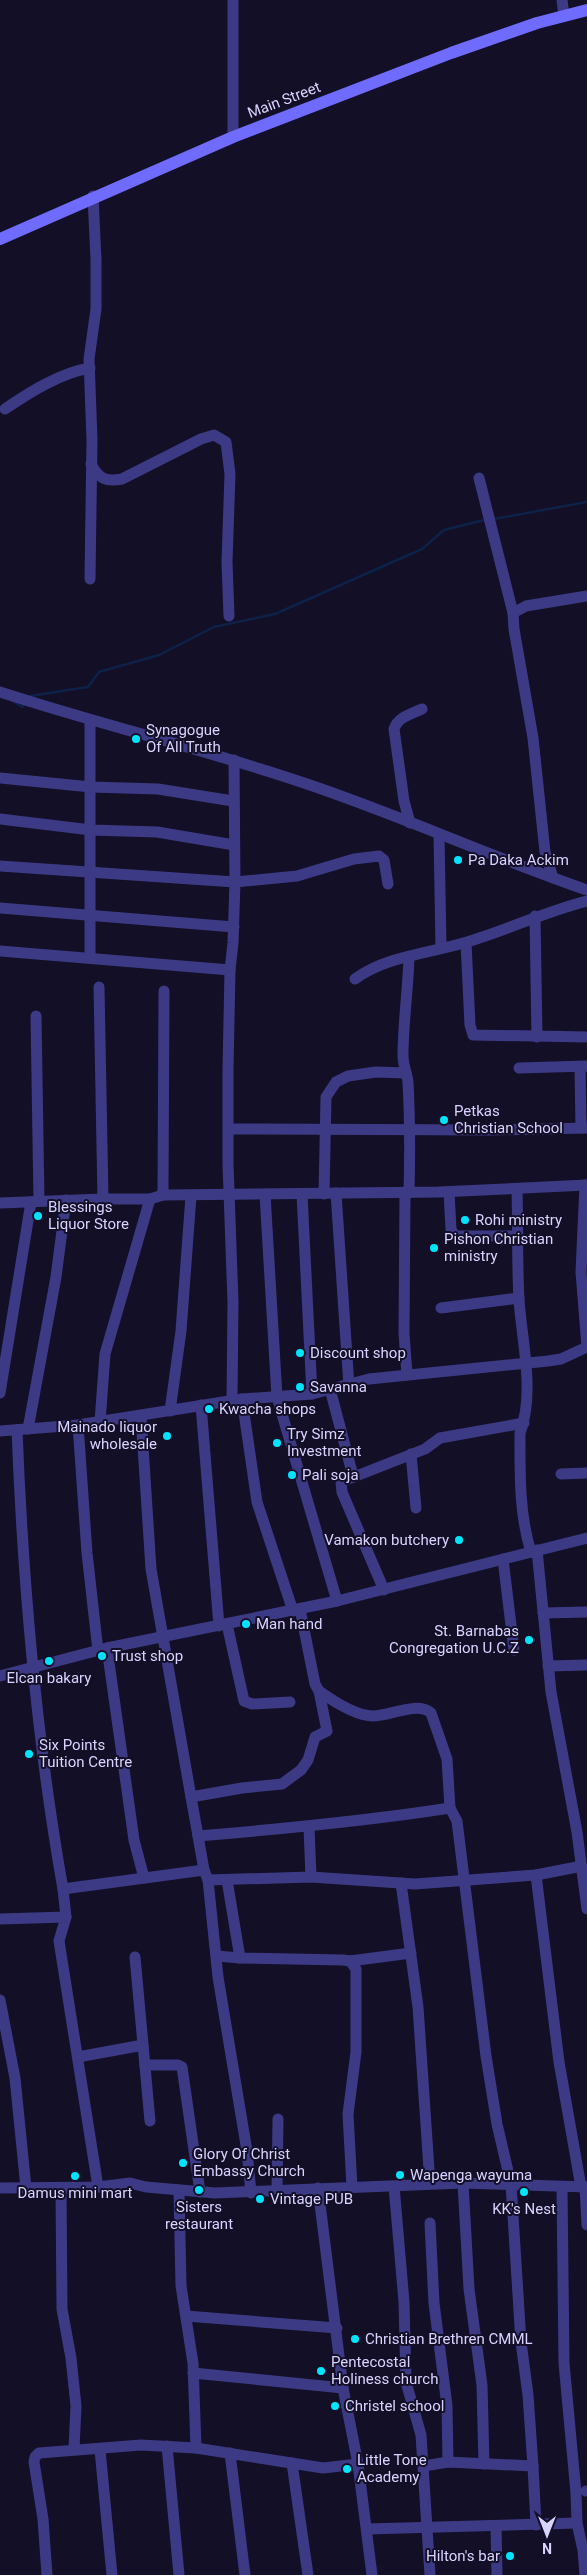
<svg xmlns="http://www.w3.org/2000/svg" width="587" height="2575" viewBox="0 0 587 2575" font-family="Roboto,sans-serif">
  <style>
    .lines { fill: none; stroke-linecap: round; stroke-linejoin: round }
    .stream { stroke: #0c2248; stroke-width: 2.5 }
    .street { stroke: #3d3a85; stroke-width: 11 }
    .secondary { stroke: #6f6bff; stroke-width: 12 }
    .poi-dot { fill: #00e5ff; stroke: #130f26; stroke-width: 2 }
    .labels { text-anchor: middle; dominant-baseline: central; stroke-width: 4; stroke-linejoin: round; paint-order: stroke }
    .street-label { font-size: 15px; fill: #d9d4ff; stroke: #130f26 }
    .poi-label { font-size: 15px; fill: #d9d4ff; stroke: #130f26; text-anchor: start }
  </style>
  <rect width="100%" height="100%" fill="#130f26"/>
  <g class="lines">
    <g class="stream">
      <polyline points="494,519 587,502"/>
      <polyline points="30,696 88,687 99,672 159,655 214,627 275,614 422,549 444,530 484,520"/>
      <polyline points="13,701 22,707 24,705"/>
    </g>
    <g class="street">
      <polyline points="562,0 564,16"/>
      <polyline points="233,137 233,0"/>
      <path d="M5,409c25,-17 55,-36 85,-41"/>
      <path d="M91,464c8,15 15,18 31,15l79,-40 13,-4 12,7 4,32 -3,88 2,54"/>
      <polyline points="479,478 513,613"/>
      <polyline points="90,579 92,440 89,359 96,309 96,260 93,196"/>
      <path d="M0,692c101,33 204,57 304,91 96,32 187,74 283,107"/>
      <polyline points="90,721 90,958"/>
      <polyline points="0,778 91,787 158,789 233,801"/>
      <polyline points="0,819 91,830 157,832 234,845"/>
      <path d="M410,823l-6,-22 -10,-72c4,-12 17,-15 28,-20"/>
      <polyline points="439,835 441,947"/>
      <polyline points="0,866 235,882 297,876 354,859 379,856 384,860 388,884"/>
      <polyline points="553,878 545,852 533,738 514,629 513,613 526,606 587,596"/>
      <polyline points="0,908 234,927"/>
      <polyline points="535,916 537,1037"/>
      <polyline points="466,943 470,1025 473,1035 587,1037"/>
      <polyline points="0,951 230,970"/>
      <path d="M355,979c31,-23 76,-26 112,-37 41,-12 79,-31 120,-41"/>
      <polyline points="99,987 103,1199"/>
      <polyline points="36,1016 39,1201"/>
      <polyline points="580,1067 581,1128"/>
      <polyline points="519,1068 587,1066"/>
      <polyline points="229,1129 492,1130 587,1128"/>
      <polyline points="585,1185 581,1272 587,1347"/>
      <path d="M517,1189c1,37 0,75 2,111 3,42 16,93 1,133 0,40 -1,81 11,119"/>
      <polyline points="449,1192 451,1229 454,1236 518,1236"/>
      <polyline points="336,1193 349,1386"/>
      <polyline points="405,1193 404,1333 407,1375"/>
      <path d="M409,1193c1,-37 1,-74 -1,-111 -1,-9 -5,-17 -5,-26 0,-33 5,-65 6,-99"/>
      <polyline points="265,1194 277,1397 337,1601"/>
      <polyline points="302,1194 312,1394"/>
      <polyline points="324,1194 326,1097 336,1082 348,1076 376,1072 406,1073"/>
      <polyline points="163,1195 164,991"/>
      <polyline points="0,1203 103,1199 150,1199 163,1195 439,1192 587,1185"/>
      <polyline points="441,1308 519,1298"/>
      <polyline points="330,1389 353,1476"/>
      <polyline points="0,1393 31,1202"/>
      <polyline points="242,1399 257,1502 293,1611"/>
      <polyline points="232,1400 233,1302 228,1164 228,1070 230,970 233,943 235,882 234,760"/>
      <polyline points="201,1405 219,1626"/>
      <polyline points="170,1411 181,1331 191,1196"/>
      <polyline points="141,1416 151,1569 191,1797"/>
      <polyline points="100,1422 105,1354 150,1199"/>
      <polyline points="78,1425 87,1553 98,1651"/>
      <polyline points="28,1429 56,1277 66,1200"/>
      <path d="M17,1430c6,154 19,307 46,459l141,-19"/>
      <polyline points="0,1431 78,1425 242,1399 312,1394 369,1379 548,1361 561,1359 587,1347"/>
      <polyline points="411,1454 416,1508"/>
      <polyline points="561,1474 587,1473"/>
      <polyline points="537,1550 551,1692 577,1832 587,1909"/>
      <polyline points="503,1559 514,1650"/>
      <polyline points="384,1590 342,1492 341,1482 425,1449 440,1438 524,1423"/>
      <polyline points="543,1613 587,1612"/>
      <polyline points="227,1624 244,1701 252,1704 290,1702"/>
      <polyline points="107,1648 134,1840 144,1878"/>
      <polyline points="548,1666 587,1665"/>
      <polyline points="0,1676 107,1648 337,1601 587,1538"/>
      <polyline points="450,1808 457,1821 486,2056 497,2124 511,2184 521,2342 528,2395 533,2466"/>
      <polyline points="309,1828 311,1877"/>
      <polyline points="198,1836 191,1797 242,1788 282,1784 301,1770 308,1760 315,1737 327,1731 319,1691"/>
      <polyline points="536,1875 559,2062 581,2187"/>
      <polyline points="208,1880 311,1877 415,1884 536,1875 582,1866"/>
      <polyline points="227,1880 240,1958 343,1960 350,1961 356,1969 356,2052 348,2114 352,2187"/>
      <polyline points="401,1883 418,2007 430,2184"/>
      <polyline points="63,1889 66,1917 59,1941 98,2187"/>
      <polyline points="0,1919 66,1917"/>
      <polyline points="217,1956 240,1958"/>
      <polyline points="135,1957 150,2121"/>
      <polyline points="350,1961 411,1953"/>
      <polyline points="0,2000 15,2078 26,2188"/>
      <polyline points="78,2057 143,2045"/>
      <polyline points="145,2065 178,2065 182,2067 200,2192"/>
      <polyline points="463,2183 469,2289 482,2385 484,2464"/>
      <polyline points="394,2186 404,2302 406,2382 421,2435 430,2575"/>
      <polyline points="562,2187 564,2363 576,2493 577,2523 583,2550 585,2575"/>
      <polyline points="585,2187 587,2225"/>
      <polyline points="0,2188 98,2187 130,2183 146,2187 215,2193 463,2183 587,2187"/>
      <polyline points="61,2188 62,2309 71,2358 76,2406 74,2449"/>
      <polyline points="318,2188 343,2388 358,2464 372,2575"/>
      <polyline points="179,2190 181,2286 193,2363 196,2448"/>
      <polyline points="277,2191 278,2119"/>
      <path d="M251,2193l-4,-42 -29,-174 -10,-97 -4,-10 -6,-34c84,-7 168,-15 252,-28l-3,-49 -16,-46c-14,-12 -41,3 -58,3 -17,0 -40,-15 -54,-25l-4,-7 -15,-75"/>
      <polyline points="430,2223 434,2303 447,2406 448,2462"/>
      <polyline points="186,2316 337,2328"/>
      <polyline points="193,2373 343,2388"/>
      <polyline points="167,2446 179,2575"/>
      <polyline points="100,2450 112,2575"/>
      <polyline points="230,2453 245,2575"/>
      <polyline points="292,2463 308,2575"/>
      <polyline points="424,2466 448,2462 533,2466 536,2525"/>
      <polyline points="586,2491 587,2491"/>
      <polyline points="496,2526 497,2575"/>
      <polyline points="367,2529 577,2523"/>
      <polyline points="47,2575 43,2519 34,2462 35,2457 39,2453 141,2445 196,2448 323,2468 358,2464"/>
    </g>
    <polyline class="secondary" points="0,239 233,137 451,53 537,23 587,10"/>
  </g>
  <g class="poi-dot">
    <circle cx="136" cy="739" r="5"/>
    <circle cx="458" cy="860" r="5"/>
    <circle cx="444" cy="1120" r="5"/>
    <circle cx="38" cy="1216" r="5"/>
    <circle cx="465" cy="1220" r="5"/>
    <circle cx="434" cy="1248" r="5"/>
    <circle cx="300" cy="1353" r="5"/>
    <circle cx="300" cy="1387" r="5"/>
    <circle cx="209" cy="1409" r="5"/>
    <circle cx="167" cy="1436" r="5"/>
    <circle cx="277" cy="1443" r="5"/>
    <circle cx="292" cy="1475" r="5"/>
    <circle cx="459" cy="1540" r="5"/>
    <circle cx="246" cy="1624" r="5"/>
    <circle cx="529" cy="1640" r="5"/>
    <circle cx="102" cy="1656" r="5"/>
    <circle cx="49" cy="1661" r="5"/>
    <circle cx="29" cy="1754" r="5"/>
    <circle cx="183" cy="2163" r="5"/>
    <circle cx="400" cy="2175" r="5"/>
    <circle cx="75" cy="2176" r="5"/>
    <circle cx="199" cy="2190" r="5"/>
    <circle cx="524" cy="2192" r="5"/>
    <circle cx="260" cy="2199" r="5"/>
    <circle cx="355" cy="2339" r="5"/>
    <circle cx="321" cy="2371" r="5"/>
    <circle cx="335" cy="2406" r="5"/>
    <circle cx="347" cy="2469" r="5"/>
    <circle cx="510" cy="2556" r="5"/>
  </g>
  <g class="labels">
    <g class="street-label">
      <text transform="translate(284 100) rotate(-21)">Main Street</text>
    </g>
    <g class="poi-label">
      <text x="146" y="730">Synagogue<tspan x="146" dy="17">Of All Truth</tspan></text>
      <text x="468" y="860">Pa Daka Ackim</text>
      <text x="454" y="1111">Petkas<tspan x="454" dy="17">Christian School</tspan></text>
      <text x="48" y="1207">Blessings<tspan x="48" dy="17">Liquor Store</tspan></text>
      <text x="475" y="1220">Rohi ministry</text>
      <text x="444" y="1239">Pishon Christian<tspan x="444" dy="17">ministry</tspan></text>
      <text x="310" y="1353">Discount shop</text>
      <text x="310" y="1387">Savanna</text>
      <text x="219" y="1409">Kwacha shops</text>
      <text x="157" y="1427" text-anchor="end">Mainado liquor<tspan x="157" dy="17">wholesale</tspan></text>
      <text x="287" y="1434">Try Simz<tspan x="287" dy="17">Investment</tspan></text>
      <text x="302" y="1475">Pali soja</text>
      <text x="449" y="1540" text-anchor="end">Vamakon butchery</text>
      <text x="256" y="1624">Man hand</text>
      <text x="519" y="1631" text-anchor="end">St. Barnabas<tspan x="519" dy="17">Congregation U.C.Z</tspan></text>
      <text x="112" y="1656">Trust shop</text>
      <text x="49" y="1678" text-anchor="middle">Elcan bakary</text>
      <text x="39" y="1745">Six Points<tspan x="39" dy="17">Tuition Centre</tspan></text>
      <text x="193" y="2154">Glory Of Christ<tspan x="193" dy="17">Embassy Church</tspan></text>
      <text x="410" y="2175">Wapenga wayuma</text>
      <text x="75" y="2193" text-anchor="middle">Damus mini mart</text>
      <text x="270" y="2199">Vintage PUB</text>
      <text x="199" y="2207" text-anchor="middle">Sisters<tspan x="199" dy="17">restaurant</tspan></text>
      <text x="524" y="2209" text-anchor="middle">KK's Nest</text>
      <text x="365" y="2339">Christian Brethren CMML</text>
      <text x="331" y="2362">Pentecostal<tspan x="331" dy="17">Holiness church</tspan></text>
      <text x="345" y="2406">Christel school</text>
      <text x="357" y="2460">Little Tone<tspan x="357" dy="17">Academy</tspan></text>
      <text x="500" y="2556" text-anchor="end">Hilton's bar</text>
    </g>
  </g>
  <g transform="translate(547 2535) rotate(180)" stroke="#130f26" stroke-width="4" paint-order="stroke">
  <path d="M0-4L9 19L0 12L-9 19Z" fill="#d9d4ff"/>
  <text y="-8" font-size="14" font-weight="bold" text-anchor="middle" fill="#d9d4ff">N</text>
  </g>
</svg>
